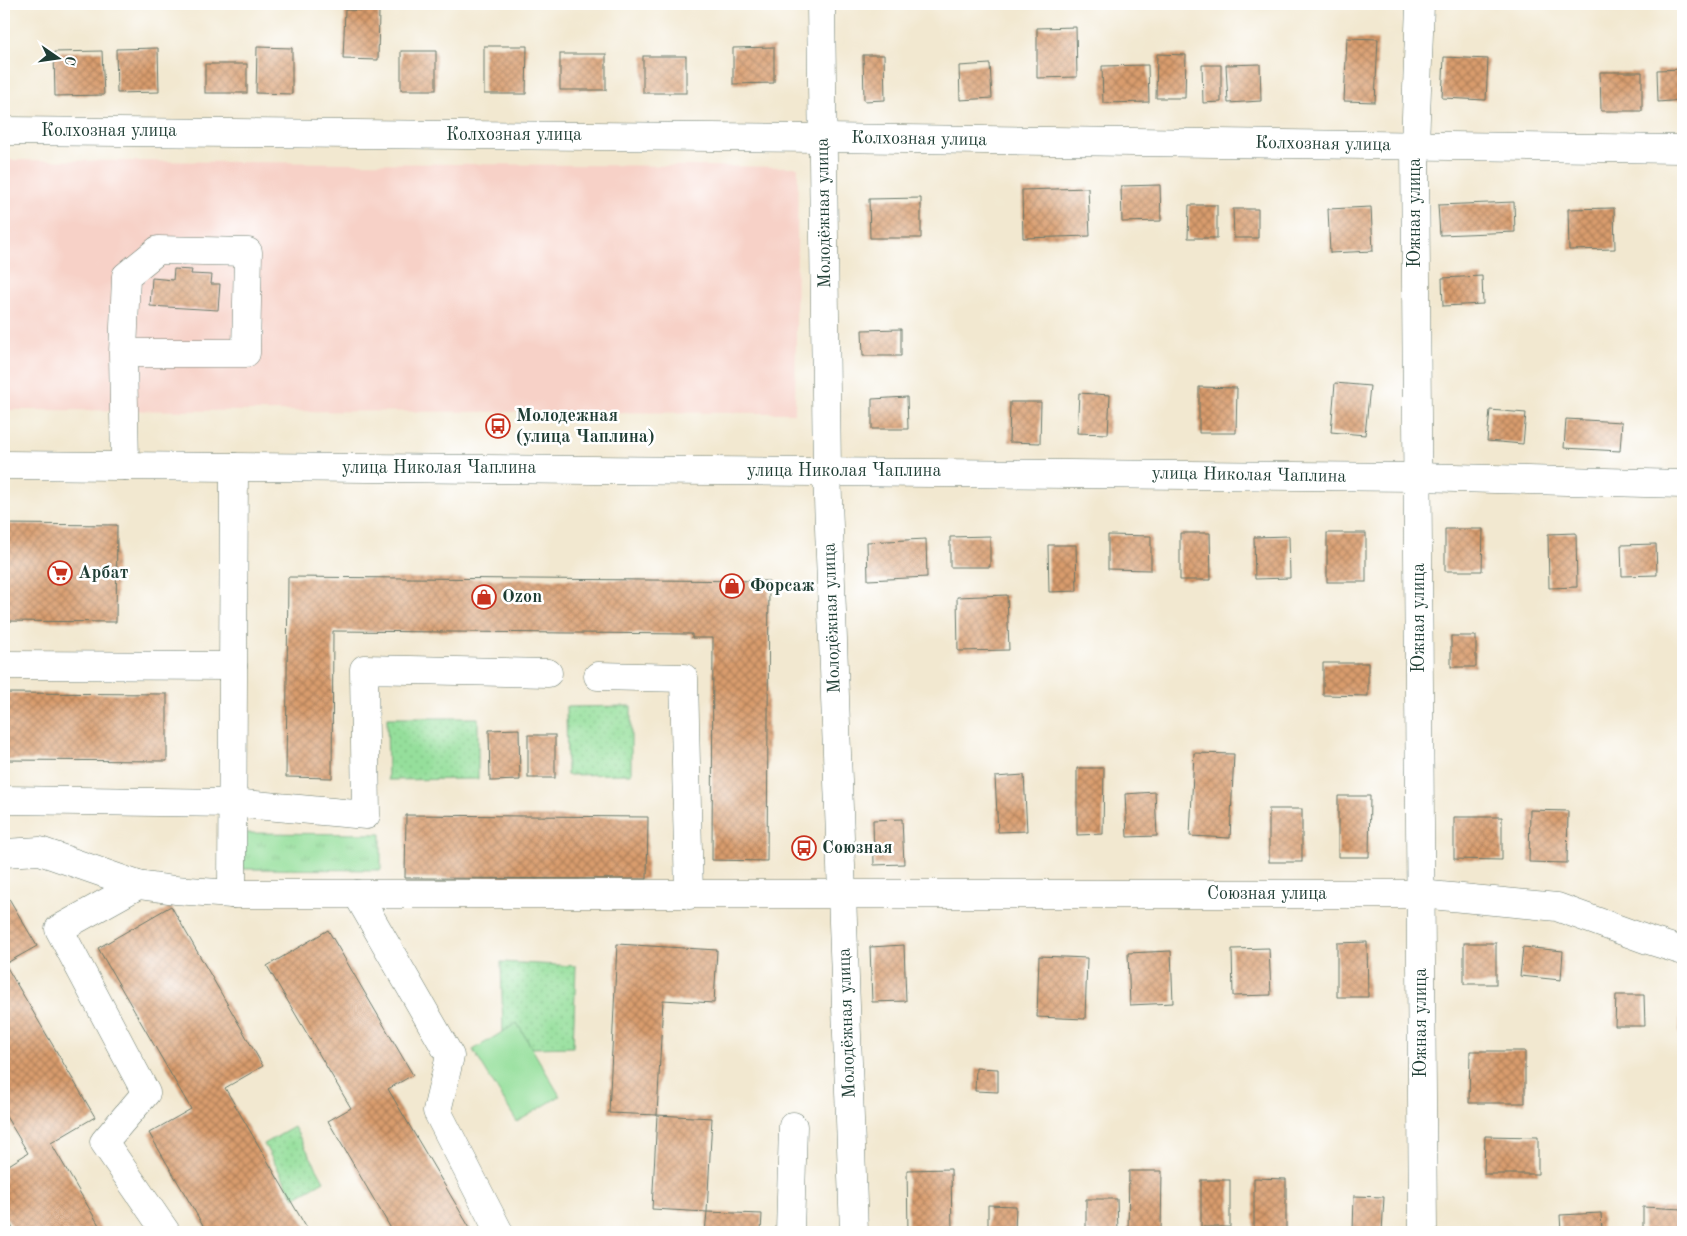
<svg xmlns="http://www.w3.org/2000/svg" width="1687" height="1236" viewBox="0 0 1687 1236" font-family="'Old Standard TT',serif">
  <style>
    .built { fill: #f7d1c7 }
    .grass { fill: url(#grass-tufts); stroke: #5a8e68 }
    .park { fill: url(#park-dots); stroke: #5a8e68 }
    .pitch { fill: #95df9b; stroke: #5a8e68 }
    .building { fill: url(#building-cross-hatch) }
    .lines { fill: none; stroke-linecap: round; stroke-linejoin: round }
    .minor-casing { stroke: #69796b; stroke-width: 29 }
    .minor { stroke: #fff; stroke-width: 28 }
    .labels { text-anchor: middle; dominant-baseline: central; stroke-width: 5; stroke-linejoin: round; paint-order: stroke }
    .street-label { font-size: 18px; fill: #1f3d34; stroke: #fff }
    .poi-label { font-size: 18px; font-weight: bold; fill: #1f3d34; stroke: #fff; text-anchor: start }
  </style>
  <defs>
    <pattern id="grass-tufts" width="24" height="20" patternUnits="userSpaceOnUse" patternTransform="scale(1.25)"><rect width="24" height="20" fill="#95df9b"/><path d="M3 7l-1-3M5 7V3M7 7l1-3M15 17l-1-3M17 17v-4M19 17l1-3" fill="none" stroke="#80c086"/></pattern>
    <pattern id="park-dots" width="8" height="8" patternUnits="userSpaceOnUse" patternTransform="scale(1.25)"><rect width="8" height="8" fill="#95df9b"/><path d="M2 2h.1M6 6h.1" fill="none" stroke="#80c086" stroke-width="1.8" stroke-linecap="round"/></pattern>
    <pattern id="building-cross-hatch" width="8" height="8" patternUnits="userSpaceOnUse" patternTransform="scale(1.25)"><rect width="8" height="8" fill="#d99c6d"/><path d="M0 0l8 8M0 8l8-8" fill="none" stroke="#af805a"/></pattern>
  </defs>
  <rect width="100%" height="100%" fill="#fff"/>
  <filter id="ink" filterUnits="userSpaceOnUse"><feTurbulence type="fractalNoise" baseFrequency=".02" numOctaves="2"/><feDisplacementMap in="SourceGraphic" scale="10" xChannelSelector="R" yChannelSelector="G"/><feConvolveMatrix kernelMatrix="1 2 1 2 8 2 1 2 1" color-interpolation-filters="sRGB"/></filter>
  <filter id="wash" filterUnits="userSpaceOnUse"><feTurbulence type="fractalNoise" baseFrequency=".0096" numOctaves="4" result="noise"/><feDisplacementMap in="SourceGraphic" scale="20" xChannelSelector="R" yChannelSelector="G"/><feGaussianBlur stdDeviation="1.12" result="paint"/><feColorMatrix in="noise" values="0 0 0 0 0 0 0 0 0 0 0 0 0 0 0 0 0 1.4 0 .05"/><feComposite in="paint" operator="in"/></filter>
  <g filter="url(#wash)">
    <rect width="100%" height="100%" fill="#f2e8d0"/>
    <polygon class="built" points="4,160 798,167 795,413 4,410"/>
    <polygon class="grass" points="243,833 381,834 381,870 243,869"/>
    <g class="park">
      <polygon points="631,706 631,774 567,775 566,707"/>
      <polygon points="478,718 478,779 388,780 387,718"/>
      <polygon points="501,962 576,966 573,1047 532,1048 517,1024 503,1032"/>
      <polygon points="294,1127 324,1181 294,1198 264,1144"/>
    </g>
    <polygon class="pitch" points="517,1023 560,1096 517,1122 473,1050"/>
    <g id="blocks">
      <g class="building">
        <polygon points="345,10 379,11 378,60 343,59"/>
        <polygon points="1076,27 1077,77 1037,78 1037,28"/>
        <polygon points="1347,38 1378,39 1375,102 1344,101"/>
        <polygon points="484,46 527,46 526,94 484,94"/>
        <polygon points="257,47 292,48 292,94 256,93"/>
        <polygon points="774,47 774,83 733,84 733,48"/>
        <polygon points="158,48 159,92 117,93 116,49"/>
        <polygon points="102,51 104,95 55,96 54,52"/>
        <rect x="401" y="51" width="35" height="39"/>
        <rect x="560" y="54" width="46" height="36"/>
        <polygon points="1157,54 1186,55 1185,98 1156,98"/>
        <polygon points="863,55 884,55 885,100 864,101"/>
        <rect x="643" y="56" width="43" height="37"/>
        <polygon points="4,57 6,57 7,94 4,94"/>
        <polygon points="1444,57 1488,59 1486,100 1442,98"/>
        <rect x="205" y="64" width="42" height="29"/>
        <polygon points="990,64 992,98 960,100 959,66"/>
        <polygon points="1260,64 1261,101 1228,103 1226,65"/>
        <polygon points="1148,65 1149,102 1103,103 1102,66"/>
        <polygon points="1202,65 1221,65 1221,102 1203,103"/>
        <polygon points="1683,69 1683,100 1658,102 1657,70"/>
        <polygon points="1600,72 1642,72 1642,111 1601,111"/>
        <polygon points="1160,185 1161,221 1122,222 1121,186"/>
        <polygon points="1088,188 1090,236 1023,238 1022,190"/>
        <polygon points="921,198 921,238 870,238 869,199"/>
        <polygon points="1514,202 1515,232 1440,235 1438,205"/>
        <polygon points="1189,205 1217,205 1217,238 1188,238"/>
        <polygon points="1371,207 1373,251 1330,253 1328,209"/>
        <polygon points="1614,208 1615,249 1569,250 1568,209"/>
        <polygon points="1233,209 1258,209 1258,238 1234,238"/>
        <polygon points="174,269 192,270 191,274 212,275 211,284 220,284 218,310 150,306 152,278 173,280"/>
        <polygon points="1482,276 1483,304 1443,306 1442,278"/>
        <polygon points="901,329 901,356 863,356 862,330"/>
        <polygon points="1335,383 1370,386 1365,435 1331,432"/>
        <polygon points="1199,387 1237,388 1236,433 1199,433"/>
        <polygon points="1079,393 1110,395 1108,434 1077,433"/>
        <polygon points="907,397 908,429 872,429 872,399"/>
        <polygon points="1010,402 1041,402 1040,443 1009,442"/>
        <polygon points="1490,410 1526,413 1523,444 1487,441"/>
        <polygon points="1566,419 1622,422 1620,451 1564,448"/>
        <polygon points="4,524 117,525 116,622 4,621"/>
        <polygon points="1445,529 1483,529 1482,571 1445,571"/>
        <polygon points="1180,533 1210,533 1211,580 1180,580"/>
        <rect x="1327" y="533" width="39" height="49"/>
        <polygon points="1576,533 1577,587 1549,588 1548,534"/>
        <polygon points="1108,535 1151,536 1151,570 1108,569"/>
        <polygon points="990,536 990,567 950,567 950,537"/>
        <polygon points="1289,536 1290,578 1255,579 1254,537"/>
        <polygon points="926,539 927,577 868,580 867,542"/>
        <polygon points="1656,544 1657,575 1622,576 1621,545"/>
        <polygon points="1048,545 1076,545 1077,591 1049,592"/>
        <polygon points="288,577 769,581 767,861 712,860 713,638 692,638 692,634 333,631 332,778 286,777"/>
        <polygon points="1007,595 1009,650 958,651 957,597"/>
        <rect x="1451" y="636" width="25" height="31"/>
        <polygon points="1323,663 1368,663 1368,696 1323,695"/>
        <polygon points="4,693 167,694 167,761 4,760"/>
        <polygon points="519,729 520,780 490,781 489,730"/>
        <rect x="528" y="735" width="27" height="43"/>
        <polygon points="1194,753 1234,754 1230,838 1190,836"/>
        <polygon points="1077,768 1104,768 1103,834 1077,835"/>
        <polygon points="1024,775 1027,831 998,832 995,777"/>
        <polygon points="1155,792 1157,836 1127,837 1125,794"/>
        <polygon points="1338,796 1370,796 1369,857 1338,857"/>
        <rect x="1269" y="809" width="33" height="53"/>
        <polygon points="1530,810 1568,811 1567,863 1529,862"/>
        <polygon points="406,815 648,817 647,879 405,878"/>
        <polygon points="1454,817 1502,817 1502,860 1454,859"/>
        <polygon points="902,819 904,864 874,865 873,820"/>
        <polygon points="4,890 37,946 5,964 95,1117 51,1143 103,1232 15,1232 4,1214 4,1168 28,1153 4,1113"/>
        <polygon points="171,906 263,1066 225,1088 309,1232 207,1232 149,1133 191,1109 98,948"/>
        <polygon points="328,930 413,1075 388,1089 471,1230 467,1232 393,1232 328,1121 351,1108 267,966"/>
        <polygon points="1367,942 1368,997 1337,997 1337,943"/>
        <rect x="1464" y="943" width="32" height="41"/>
        <polygon points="617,944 717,950 714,1003 663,1000 657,1115 609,1113"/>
        <polygon points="904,945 906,1001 872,1002 870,947"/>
        <polygon points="1523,947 1563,951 1561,980 1520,976"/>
        <polygon points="1269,948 1271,995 1233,996 1232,949"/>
        <polygon points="1171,951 1173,1003 1130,1005 1128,953"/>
        <polygon points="1039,956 1087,958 1085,1019 1037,1017"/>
        <polygon points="1616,995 1644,995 1645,1026 1615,1026"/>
        <polygon points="1680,996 1683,997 1683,1050 1679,1050"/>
        <polygon points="1470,1051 1525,1051 1525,1103 1469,1103"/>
        <polygon points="976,1068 998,1069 998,1092 975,1091"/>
        <polygon points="657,1115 712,1118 707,1212 652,1209"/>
        <polygon points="1485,1136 1538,1137 1538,1174 1484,1174"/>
        <polygon points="951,1169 952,1232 908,1232 907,1170"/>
        <polygon points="1129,1171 1162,1171 1161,1232 1128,1232"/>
        <polygon points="1254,1178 1286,1179 1286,1229 1254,1229"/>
        <rect x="1201" y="1180" width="29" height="47"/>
        <polygon points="1354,1196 1384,1197 1382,1232 1353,1232"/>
        <polygon points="1086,1199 1117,1199 1118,1232 1086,1232"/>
        <polygon points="988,1205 1016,1206 1015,1232 988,1232"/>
        <polygon points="1643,1207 1683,1209 1683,1232 1643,1232"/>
        <polygon points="707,1212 762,1214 761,1232 705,1232"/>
        <polygon points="1601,1213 1602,1232 1561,1232 1560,1215"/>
      </g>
    </g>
  </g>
  <g filter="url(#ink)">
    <use href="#blocks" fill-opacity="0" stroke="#69796b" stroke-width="1"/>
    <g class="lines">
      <g class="minor-casing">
        <g id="minor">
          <polyline points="821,4 827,471 854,1232"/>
          <polyline points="1420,4 1415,145 1423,1232"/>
          <polyline points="4,131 823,138 1683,149"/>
          <polyline points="123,353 246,353 248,252 158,250 126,276 123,353 125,466"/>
          <polyline points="4,465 1417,477 1683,484"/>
          <polyline points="234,467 232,894 1420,894 1557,907 1648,940 1683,951"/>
          <polyline points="4,665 233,666"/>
          <polyline points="598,676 684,678 689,895"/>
          <polyline points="4,800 233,803 366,815 364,669 548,673"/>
          <polyline points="4,853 40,851 138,885"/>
          <polyline points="357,894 450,1056 437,1111 499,1232"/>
          <polyline points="166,1232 104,1142 146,1093 59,929 138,885 175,890 232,894"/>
          <polyline points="790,1232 793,1126"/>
        </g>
      </g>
      <use href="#minor" class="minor"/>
    </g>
  </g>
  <defs>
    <g id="bus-ring" transform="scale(1.25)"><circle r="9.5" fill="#fff" stroke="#c8321e" stroke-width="1.5"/><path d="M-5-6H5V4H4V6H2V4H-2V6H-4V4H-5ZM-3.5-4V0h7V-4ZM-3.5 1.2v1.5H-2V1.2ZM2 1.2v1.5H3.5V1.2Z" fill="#c8321e"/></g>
    <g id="supermarket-ring" transform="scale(1.25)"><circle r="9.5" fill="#fff" stroke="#c8321e" stroke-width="1.5"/><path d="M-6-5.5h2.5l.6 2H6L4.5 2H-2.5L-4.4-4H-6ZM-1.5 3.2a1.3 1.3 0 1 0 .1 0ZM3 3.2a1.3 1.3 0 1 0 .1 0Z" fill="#c8321e"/></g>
    <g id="shop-ring" transform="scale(1.25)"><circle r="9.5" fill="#fff" stroke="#c8321e" stroke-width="1.5"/><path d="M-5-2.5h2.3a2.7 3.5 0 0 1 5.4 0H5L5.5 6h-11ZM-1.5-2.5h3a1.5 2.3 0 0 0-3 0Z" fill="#c8321e"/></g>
  </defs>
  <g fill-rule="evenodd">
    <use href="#bus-ring" x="498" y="426"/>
    <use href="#supermarket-ring" x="60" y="573"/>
    <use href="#shop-ring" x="732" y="586"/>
    <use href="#shop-ring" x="484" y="597"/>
    <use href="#bus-ring" x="804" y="848"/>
  </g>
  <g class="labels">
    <g class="street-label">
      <text x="109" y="131">Колхозная улица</text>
      <text x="514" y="135">Колхозная улица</text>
      <text transform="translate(919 139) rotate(1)">Колхозная улица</text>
      <text transform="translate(1323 144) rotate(1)">Колхозная улица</text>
      <text transform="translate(824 213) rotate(-91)">Молодёжная улица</text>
      <text transform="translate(1415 213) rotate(-90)">Южная улица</text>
      <text x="439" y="468">улица Николая Чаплина</text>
      <text x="844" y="471">улица Николая Чаплина</text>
      <text transform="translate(1249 475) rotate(1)">улица Николая Чаплина</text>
      <text transform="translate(832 618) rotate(-92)">Молодёжная улица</text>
      <text transform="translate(1419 618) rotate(-90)">Южная улица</text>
      <text x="1267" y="894">Союзная улица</text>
      <text transform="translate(847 1023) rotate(-92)">Молодёжная улица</text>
      <text transform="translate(1421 1023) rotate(-90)">Южная улица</text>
    </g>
    <g class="poi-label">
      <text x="516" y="416">Молодежная<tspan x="516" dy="21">(улица Чаплина)</tspan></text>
      <text x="78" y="573">Арбат</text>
      <text x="750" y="586">Форсаж</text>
      <text x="502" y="597">Ozon</text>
      <text x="822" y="848">Союзная</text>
    </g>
  </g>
  <rect width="1687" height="1236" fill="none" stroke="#fff" stroke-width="20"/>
  <g transform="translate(58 58) rotate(103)" stroke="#ffffff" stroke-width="4" paint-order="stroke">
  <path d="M0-4L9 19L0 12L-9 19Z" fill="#1f3d34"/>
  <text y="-8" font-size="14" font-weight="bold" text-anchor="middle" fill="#1f3d34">С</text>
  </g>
</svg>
